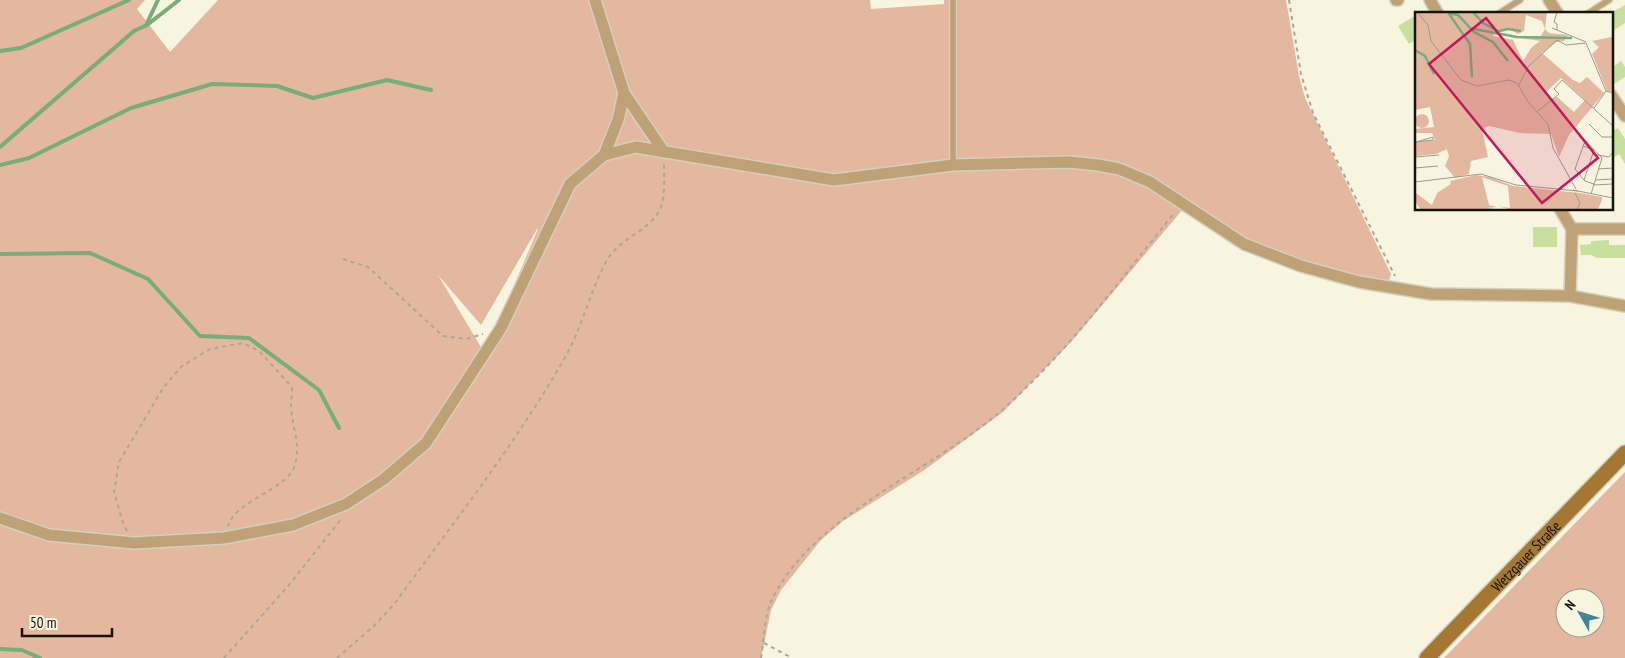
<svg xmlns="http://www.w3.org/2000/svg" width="1625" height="658" viewBox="0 0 1625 658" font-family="'PT Sans Narrow',sans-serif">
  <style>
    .green { fill: #e3b89e; fill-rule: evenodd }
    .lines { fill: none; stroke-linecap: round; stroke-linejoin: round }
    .stream { stroke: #77ac7b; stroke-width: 4 }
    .building { fill: #c9df9d }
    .lane-casing { stroke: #d3d0be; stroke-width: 8 }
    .street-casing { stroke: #d3d0be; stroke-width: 14 }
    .secondary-casing { stroke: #d3d0be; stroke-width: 18 }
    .path { stroke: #aaa798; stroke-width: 2; stroke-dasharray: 4 4; stroke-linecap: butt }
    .lane { stroke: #bfa176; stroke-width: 5.5 }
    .street { stroke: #bfa176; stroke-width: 11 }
    .secondary { stroke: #a47832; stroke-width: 15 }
    .labels { text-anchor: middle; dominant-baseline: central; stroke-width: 4.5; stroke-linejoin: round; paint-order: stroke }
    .street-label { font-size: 15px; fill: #16140e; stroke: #f7f4e0 }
    .inset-river { fill: none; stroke: #77ac7b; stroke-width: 2.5 }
    .inset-road { fill: none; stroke: #9d9a8c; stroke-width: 1 }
    .view { fill: #c2185b; fill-opacity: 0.15; stroke: #c2185b; stroke-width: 2.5 }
    .inset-edge { fill: none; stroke: #16140e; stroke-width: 2.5 }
  </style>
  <rect width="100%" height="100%" fill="#f7f4e0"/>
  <g class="green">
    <path d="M0,0h145l-8,9 33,43 48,-52h652l1,9 73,-5v-4h342l13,76 6,22 86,176 -2,7 -3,2c-37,-8 -73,-16 -108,-29 -32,-12 -60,-33 -89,-52l-117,139 -69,71 -80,59 -80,50 -22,19 -40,50 -10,20 -10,48h-761zM537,229h1l-53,125 -47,-79 43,50z"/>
    <path d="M1625,472v186h-181zM1565,598h30v30h-30z"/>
  </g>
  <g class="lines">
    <g class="stream">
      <polyline points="147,23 158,0"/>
      <polyline points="0,51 21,48 129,0"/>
      <polyline points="0,147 134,31 147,25 179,0"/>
      <polyline points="0,165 29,158 131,108 212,84 277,86 313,98 387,80 431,90"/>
      <polyline points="0,254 90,253 148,279 200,336 249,338 319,390 339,428"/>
      <polyline points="0,649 22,650 40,658"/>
    </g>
  </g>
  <g class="building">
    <polygon points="1625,5 1625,23 1611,32 1611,13"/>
    <polygon points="1416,15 1416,40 1409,44 1398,26"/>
    <polygon points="1621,61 1625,67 1625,77 1611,86 1611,68"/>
    <polygon points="1618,128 1625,139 1625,164 1619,154 1611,159 1611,132"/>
    <rect x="1533" y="227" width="24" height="20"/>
    <polygon points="1609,240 1609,245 1625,245 1625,258 1597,258 1591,255 1581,255 1580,245 1591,244 1591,241"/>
  </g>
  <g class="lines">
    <g class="lane-casing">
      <g id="lane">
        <polyline points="953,0 953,165"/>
        <polyline points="1498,14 1520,0"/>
        <polyline points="1587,14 1609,0"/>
      </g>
    </g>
    <g class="street-casing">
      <g id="street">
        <polyline points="595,0 624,93 664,152"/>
        <polyline points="1396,0 1398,0"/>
        <polyline points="1430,0 1438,14"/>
        <polyline points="1549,0 1558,14"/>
        <polyline points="1611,95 1625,116"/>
        <polyline points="604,155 618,120 624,93"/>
        <polyline points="1560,209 1572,229"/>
        <polyline points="1572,229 1625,229"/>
        <polyline points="1570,296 1572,229"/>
        <polyline points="0,518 49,535 134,543 224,538 293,525 346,504 384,479 426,443 501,328 570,184 604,155 636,147 834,180 953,165 1069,162 1098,165 1119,169 1150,182 1244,244 1301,266 1359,282 1431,294 1570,296 1625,306"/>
      </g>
    </g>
    <g class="secondary-casing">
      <g id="secondary">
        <path id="s1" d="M1427,658l198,-205"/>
      </g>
    </g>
    <g class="path">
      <polyline points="1289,0 1301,74 1313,113 1395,276"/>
      <polyline points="343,259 368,267 443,336 466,339 483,334"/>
      <path d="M127,531l-5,-11 -8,-28 5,-30 44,-74 19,-22 28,-17 33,-6 16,8 33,36c0,7 -1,14 -1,20 1,21 10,36 4,58 -7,25 -60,35 -67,61"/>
      <polyline points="764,643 792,658"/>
      <polyline points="224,658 289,585 342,518"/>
      <path d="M337,658l37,-32 21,-23c58,-80 120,-158 169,-244 18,-30 25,-66 42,-97 12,-23 39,-29 52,-49 8,-13 6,-34 6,-49"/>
      <path d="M761,658c3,-17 3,-40 10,-56 38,-85 161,-131 230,-191 66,-58 119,-131 174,-199"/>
    </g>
    <use href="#lane" class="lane"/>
    <use href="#street" class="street"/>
    <use href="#secondary" class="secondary"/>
  </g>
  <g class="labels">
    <g class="street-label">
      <text stroke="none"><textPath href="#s1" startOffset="142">Wetzgauer Straße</textPath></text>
    </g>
  </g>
  <g transform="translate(1415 12)">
    <rect width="198" height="198" fill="#f7f4e0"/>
    <path d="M0,0h132l-2,17 4,4 19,2 -4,6 -8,1 -14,11 31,27 7,3 7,-6 17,16 -35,42 -10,22 -8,-23 -31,-1 -31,-7 -7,3 6,28 -17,4 -2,13 -14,4 -10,-12 4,-10 -2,-7 -11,5 -21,2v-14l20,-2 -3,-7h-17v-4l19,-2 -4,-20 -15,3zM111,3l16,6 3,8 -4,7 -26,1 25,4 -9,7 -8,13 -10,-21 -20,-4 1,-5 15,-2 9,5 6,-3zM146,66l24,22 -11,12 -17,-15 -6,2 -6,-6zM197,25v55l-5,-1 -15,-37 7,-7 -7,-6zM0 109a7 7 0 1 1 14 0a7 7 0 1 1-14 0ZM61,163l14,2 23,9 67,7 22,4v3l-4,9h-90l-10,-3 12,2 -2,-22 -26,-9 7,28 8,2 -9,1 6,1h-74l-5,-8 1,-8 16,12 5,-12 14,-9 -1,-3z" fill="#e3b89e" fill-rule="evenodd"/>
    <path class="inset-river" d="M58,0l10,11 15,8M33,1l10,2 16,17 19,10 15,19M34,2l21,30 2,33M54,16l48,9 55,1M80,20l13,-3 13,2M0,38l10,6 9,18"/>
    <path class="inset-road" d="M2,0l11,13 3,16 30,39 16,6 32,-6 8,3 11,19 20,22 5,24 23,41M137,16l34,14M142,18v-6l-3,-2 3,-10M142,28l9,5 20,-2M171,31l20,48 7,2M104,73l9,-18 29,-27M179,96l12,-17M123,99l21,-17 -5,-5 8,-9 51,46M174,112l13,13h10M168,126l19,20 -11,36M0,130l18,-2v-3l-17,5M168,134l11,4 -10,30M177,142l17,3 4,-5M0,145l24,-2M0,156l23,-2M160,157l10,-28M160,157l10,12 9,3M183,157l15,-1M180,168l18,-1M0,170l66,-8 35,11 62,6 -5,-1M178,173l20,-1M163,179l35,7M160,181l5,10 -3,6"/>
    <path class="view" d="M71,6l112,140 -56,45 -113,-139z"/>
    <rect width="198" height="198" class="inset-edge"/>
  </g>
  <g transform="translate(1580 613) rotate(309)"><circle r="24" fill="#f7f4e0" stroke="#9d9a8c"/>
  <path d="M0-4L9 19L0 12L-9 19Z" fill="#438596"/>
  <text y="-8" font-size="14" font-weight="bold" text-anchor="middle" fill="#16140e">N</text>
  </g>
  <path d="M22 628v8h90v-8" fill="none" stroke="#16140e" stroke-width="2.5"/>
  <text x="30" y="628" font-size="15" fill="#16140e" stroke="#f7f4e0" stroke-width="4" paint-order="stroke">50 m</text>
</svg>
